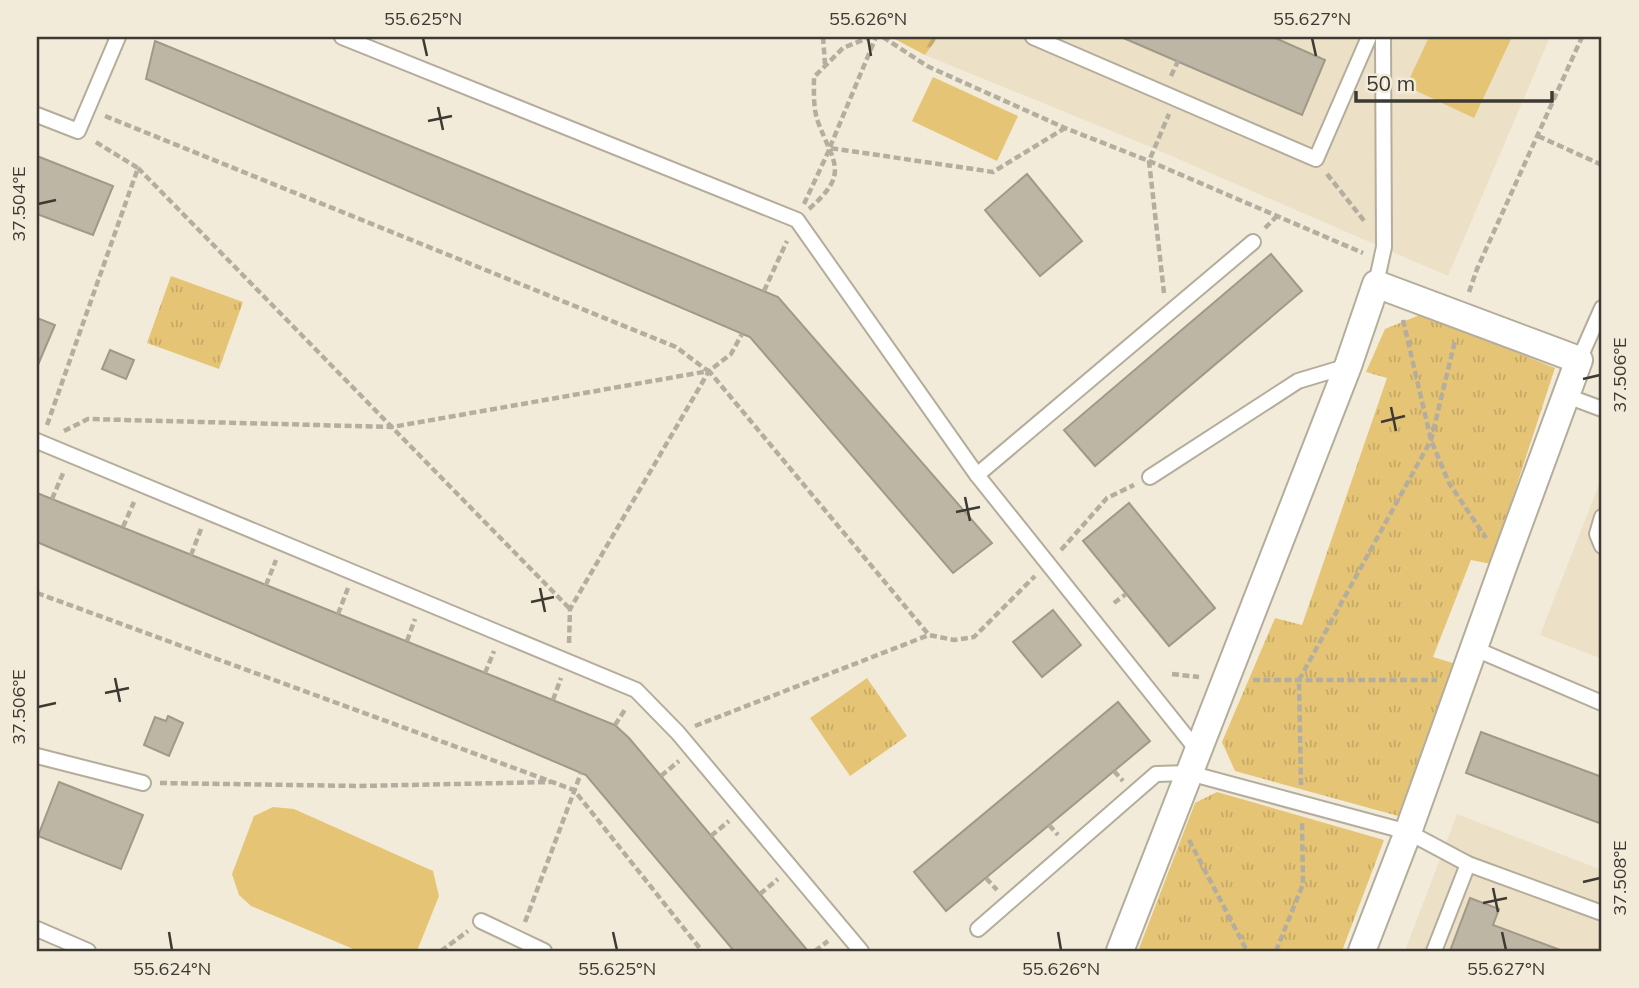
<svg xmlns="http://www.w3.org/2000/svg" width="1639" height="988" viewBox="0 0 1639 988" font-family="Mulish,sans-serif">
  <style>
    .built { fill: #ece0c7 }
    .grass { fill: url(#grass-tufts) }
    .forest { fill: url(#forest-firs) }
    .pitch { fill: #e5c475 }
    .building { fill: #beb6a5; stroke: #a19988; stroke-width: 2 }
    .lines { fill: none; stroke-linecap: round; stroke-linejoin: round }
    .lane-casing { stroke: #b4ad9c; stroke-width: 18 }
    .street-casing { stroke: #b4ad9c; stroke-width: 30 }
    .path { stroke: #b4aea0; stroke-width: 4.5; stroke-dasharray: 7 3.5; stroke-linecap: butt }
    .lane { stroke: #fff; stroke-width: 14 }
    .street { stroke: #fff; stroke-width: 26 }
    .ticks { fill: none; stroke: #3d3a33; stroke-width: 2.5 }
    .neatline { fill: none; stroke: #3d3a33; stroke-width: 2.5 }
    .ticks-label { font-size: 18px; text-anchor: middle; fill: #3d3a33 }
  </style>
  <defs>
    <pattern id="grass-tufts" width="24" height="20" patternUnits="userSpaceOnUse" patternTransform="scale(1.75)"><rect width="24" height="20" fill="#e5c475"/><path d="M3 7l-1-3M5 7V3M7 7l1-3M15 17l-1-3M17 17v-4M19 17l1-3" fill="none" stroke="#c5a966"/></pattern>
    <pattern id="forest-firs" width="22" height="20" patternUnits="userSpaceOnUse" patternTransform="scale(1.75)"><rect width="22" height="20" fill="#e5c475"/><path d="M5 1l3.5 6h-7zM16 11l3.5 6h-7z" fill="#c5a966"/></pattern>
  </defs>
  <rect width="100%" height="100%" fill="#f3ebd9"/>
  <g class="built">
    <polygon points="938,37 1550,37 1448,276 1153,148 925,55"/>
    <polygon points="1602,477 1602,659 1540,635"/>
    <polygon points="1457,814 1602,870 1602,951 1405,951"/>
  </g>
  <g class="grass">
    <polygon points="171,276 243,302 219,369 147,343"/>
    <polygon points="1422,314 1555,368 1491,564 1471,560 1433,657 1456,664 1402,817 1235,771 1222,742 1275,618 1302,625 1387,378 1366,372 1385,329"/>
    <polygon points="867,678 907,736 850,776 810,718"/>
    <polygon points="1217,792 1384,840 1342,951 1138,951 1195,803"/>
  </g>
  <polygon class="forest" points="891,37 938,37 925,55"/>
  <g class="pitch">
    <polygon points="1429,37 1512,37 1474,118 1406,86"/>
    <polygon points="933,77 1018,116 997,161 912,121"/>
    <polygon points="273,807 294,809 433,871 439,896 417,951 358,951 251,906 239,895 232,874 254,816"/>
  </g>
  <g class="building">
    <polygon points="1121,37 1273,37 1325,60 1302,115"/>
    <polygon points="155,41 778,297 992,543 953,573 750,337 146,79"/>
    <polygon points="37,156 113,186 93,235 37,214"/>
    <polygon points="1027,174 1082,241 1040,276 985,210"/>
    <polygon points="1271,254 1302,291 1095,466 1064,430"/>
    <polygon points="37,318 55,325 37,367"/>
    <polygon points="110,350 134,360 126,379 102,369"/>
    <polygon points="37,493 615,725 629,738 808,951 734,951 586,775 37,542"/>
    <polygon points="1129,503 1215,608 1169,646 1083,541"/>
    <polygon points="1053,610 1081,645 1042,677 1013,642"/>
    <polygon points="1118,702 1150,741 946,911 914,872"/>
    <polygon points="168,716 183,723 169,756 144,745 155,717 166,721"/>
    <polygon points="1481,732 1602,777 1602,824 1466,773"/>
    <polygon points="59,782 143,815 121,869 38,836"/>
    <polygon points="1470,898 1499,909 1493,925 1563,951 1450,951"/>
  </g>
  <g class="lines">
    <g class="lane-casing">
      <g id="lane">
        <polyline points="342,37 797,220 977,475 1197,750"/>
        <polyline points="1033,37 1316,159 1369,37"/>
        <polyline points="37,115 78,131 118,37"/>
        <polyline points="1376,284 1384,247 1383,37"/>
        <polyline points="1579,360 1602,308"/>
        <polyline points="1567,396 1602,409"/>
        <polyline points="37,441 636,690 678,733 861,951"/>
        <polyline points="977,475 1253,242"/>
        <polyline points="1150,477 1298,381 1348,366"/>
        <polyline points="1602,517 1597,534 1602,546"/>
        <polyline points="1473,648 1602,703"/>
        <polyline points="37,756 143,783"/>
        <polyline points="481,921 544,951"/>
        <polyline points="37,929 88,951"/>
        <polyline points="978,929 1156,774 1189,773 1408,832 1468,864 1602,913"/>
        <polyline points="1434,951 1468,864"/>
      </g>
    </g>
    <g class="street-casing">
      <polyline id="street" points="1120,951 1348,366 1376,284 1579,360 1504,564 1408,832 1362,951"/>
    </g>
    <g class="path">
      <polyline points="823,37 825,64"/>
      <polyline points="883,37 927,66 1065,128 1149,161 1363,253"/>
      <polyline points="1171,76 1178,61"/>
      <polyline points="105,116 676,347 708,371"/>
      <polyline points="1538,136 1602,165"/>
      <polyline points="830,147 876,37"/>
      <polyline points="138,168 570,609"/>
      <polyline points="1327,174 1365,222"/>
      <polyline points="804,204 830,148 993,172 1065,128"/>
      <path d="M809,209c41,-36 25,-45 9,-87 -5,-14 -4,-30 -4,-45l29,-29 27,-11"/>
      <polyline points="1265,228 1277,216"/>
      <polyline points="764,291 787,241"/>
      <polyline points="1469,292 1477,269 1582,37"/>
      <polyline points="1164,293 1149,161 1169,114"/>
      <polyline points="1403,320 1431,440 1449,483 1486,538"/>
      <polyline points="47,425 138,168 94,141"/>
      <polyline points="64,431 88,419 392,427 709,371 929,635 954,640 974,637 1035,576"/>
      <polyline points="52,499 64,471"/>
      <polyline points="123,527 134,502"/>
      <polyline points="1061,550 1107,498 1134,485"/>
      <polyline points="191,555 201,529"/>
      <polyline points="266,585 276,560"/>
      <polyline points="37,593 574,790 702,951"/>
      <polyline points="1114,603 1126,594"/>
      <polyline points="338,614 348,588"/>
      <polyline points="407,641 415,619"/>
      <polyline points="569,643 570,609 709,371 731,354 742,334"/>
      <polyline points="485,673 494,651"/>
      <polyline points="1172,674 1199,677"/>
      <polyline points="1253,680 1437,680"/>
      <polyline points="553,700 561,678"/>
      <polyline points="615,725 626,708"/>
      <polyline points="695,726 929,635"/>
      <polyline points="1114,771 1123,781"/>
      <polyline points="661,776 679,761"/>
      <polyline points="160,783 359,786 551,782"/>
      <polyline points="1301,785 1299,680 1431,440 1455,341"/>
      <polyline points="1049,825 1058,835"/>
      <polyline points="711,836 729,821"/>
      <polyline points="1189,840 1247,951"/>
      <polyline points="986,878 997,890"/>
      <polyline points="760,894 778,879"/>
      <polyline points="525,922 581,773"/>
      <polyline points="441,951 468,931"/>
      <polyline points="815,951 828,941"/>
      <polyline points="1276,951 1303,884 1302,822"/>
    </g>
    <use href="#lane" class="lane"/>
    <use href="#street" class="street"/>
  </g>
  <path class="ticks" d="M423,38l4,18M868,38l3,18M1312,38l4,18M438,107l5,23M428,121l24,-5M38,204l18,-4M1583,379l17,-4M1391,407l5,24M1381,422l24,-6M965,497l5,24M956,512l24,-5M540,588l5,24M531,602l23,-5M115,678l5,24M105,693l24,-5M38,707l18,-4M1583,882l17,-4M1493,888l5,24M1483,903l24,-5M169,932l3,18M613,932l4,18M1058,932l3,18M1502,932l4,18"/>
  <rect width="1639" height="988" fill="none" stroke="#f3ebd9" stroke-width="77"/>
  <path d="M1356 91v10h196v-10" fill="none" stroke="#3d3a33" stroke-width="3.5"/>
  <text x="1366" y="91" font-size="21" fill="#3d3a33" stroke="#f3ebd9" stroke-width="5" paint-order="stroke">50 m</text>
  <rect x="38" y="38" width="1562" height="912" class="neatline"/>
  <g class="ticks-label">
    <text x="423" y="25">55.625°N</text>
    <text x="868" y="25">55.626°N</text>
    <text x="1312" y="25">55.627°N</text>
    <text transform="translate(19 204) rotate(-90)" y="6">37.504°E</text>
    <text transform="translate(1620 375) rotate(-90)" y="6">37.506°E</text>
    <text transform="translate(19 707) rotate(-90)" y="6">37.506°E</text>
    <text transform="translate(1620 878) rotate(-90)" y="6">37.508°E</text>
    <text x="172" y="975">55.624°N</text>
    <text x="617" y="975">55.625°N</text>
    <text x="1061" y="975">55.626°N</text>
    <text x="1506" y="975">55.627°N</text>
  </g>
</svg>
